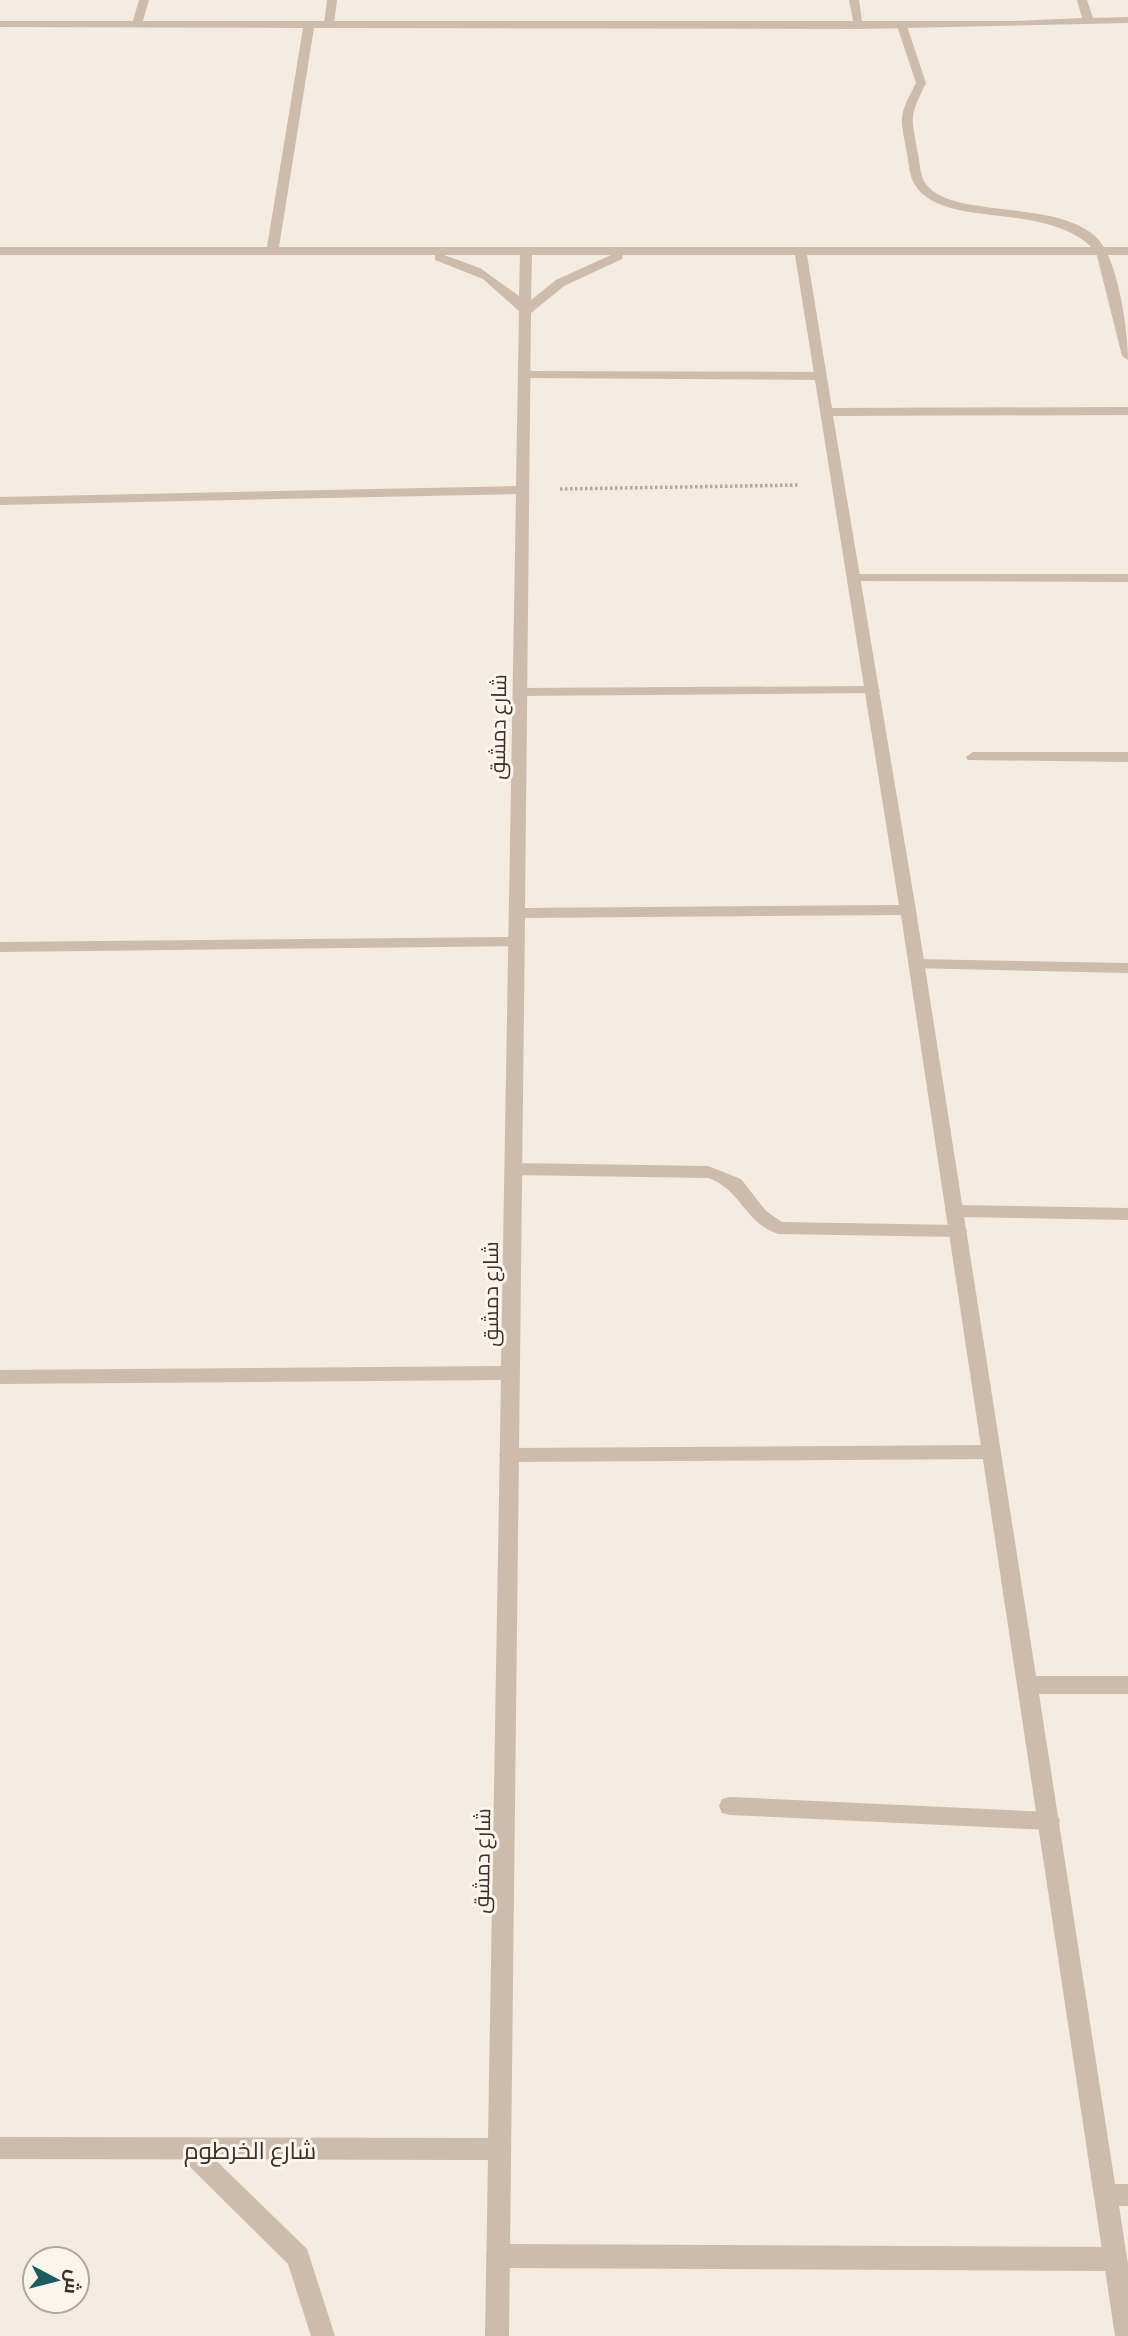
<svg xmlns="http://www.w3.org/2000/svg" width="1128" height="2336" viewBox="0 0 1128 2336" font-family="Barlow,Cairo,sans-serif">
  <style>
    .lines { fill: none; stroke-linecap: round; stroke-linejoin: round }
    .path { stroke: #b9a596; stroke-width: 3.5; stroke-dasharray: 2.5 2.5; stroke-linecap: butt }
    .service { fill: #cdbbac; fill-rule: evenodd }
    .minor { fill: #cdbbac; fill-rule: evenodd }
    .labels { text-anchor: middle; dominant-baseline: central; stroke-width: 6; stroke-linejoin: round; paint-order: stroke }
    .street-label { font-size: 21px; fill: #3b302b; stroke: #fbf5ee }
    .near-street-label { font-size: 24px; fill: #3b302b; stroke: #fbf5ee }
  </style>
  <rect width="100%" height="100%" fill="#f4ebe1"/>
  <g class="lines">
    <polyline class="path" points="560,489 800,485"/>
    <g class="service">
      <polygon points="139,0 149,0 142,24 137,27 132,24"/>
      <polygon points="327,0 337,0 334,24 329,27 324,24"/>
      <polygon points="849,0 859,0 863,28 854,26"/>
      <path d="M902,23l5,3 19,57c-17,35 -15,32 -8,71 2,9 2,23 8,30 26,36 131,14 171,54 21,21 31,92 31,122l-6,-4 -26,-104c-46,-53 -152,-21 -181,-67 -6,-9 -6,-21 -8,-31 -7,-39 -9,-36 9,-71l-19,-57z"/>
      <polygon points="524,371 821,372 827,376 821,380 520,378 520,372"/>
      <polygon points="855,574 1128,574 1128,582 850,581 850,575"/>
      <polygon points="873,686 880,690 878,693 520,696 513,692 520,688"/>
      <polygon points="973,752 1128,752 1128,762 968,760 966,757"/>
      <polygon points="517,937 523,938 525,942 523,946 0,952 0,942"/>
      <polygon points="917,959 1128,963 1128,973 911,968 909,964 911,960"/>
      <path d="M513,1163l195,3 33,13 25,32 16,11 176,3 6,1 3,5 -3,5 -6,1 -179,-3c-33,-9 -39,-46 -71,-56l-195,-3 -9,-6z"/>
      <polygon points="954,1205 1128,1208 1128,1220 954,1217 948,1216 945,1211 948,1206"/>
      <polygon points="991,1445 998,1447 1001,1452 998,1457 991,1459 509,1462 502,1460 499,1455 502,1450 509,1448"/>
      <polygon points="730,1797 1049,1812 1057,1814 1060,1821 1057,1828 1049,1830 730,1815 722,1813 719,1806 722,1799"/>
      <polygon points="188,2138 196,2141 307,2249 335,2336 311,2336 288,2264 180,2157 176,2149 180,2141"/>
      <polygon points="498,2244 1115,2247 1124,2251 1127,2259 1124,2267 1115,2271 498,2268 489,2264 486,2256 489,2248"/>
    </g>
    <path class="minor" d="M1077,0h10l6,18 35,-1v6l-269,6 -545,-1 -35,219h849v8h-321l25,153 296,-1v8l-295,1 83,494 120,766h92v18h-89l76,490h13v22h-9l9,58v72h-13l-214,-1421 -376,3 -16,1418h-24l3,-176 -488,-1v-22l488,1 13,-758 -501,4v-14l501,-4 15,-872 -516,11v-8l516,-11 3,-175 -36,-32 -48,-19v-5h-435v-8h267l36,-219 -303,-1v-6h1014l68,-3zM444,255h76l-1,41 -39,-28zM532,255h79l-55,25 -25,20zM623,255h172l104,650 -374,3 6,-595 33,-27 58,-27z"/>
  </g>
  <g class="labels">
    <g class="street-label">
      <text transform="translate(497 727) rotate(-89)">شارع دمشق</text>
      <text transform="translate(489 1294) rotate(-90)">شارع دمشق</text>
      <text transform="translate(481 1861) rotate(-89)">شارع دمشق</text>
    </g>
    <g class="near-street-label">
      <text x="250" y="2149">شارع الخرطوم</text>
    </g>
  </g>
  <g transform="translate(56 2280) rotate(97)"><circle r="33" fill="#fbf5ee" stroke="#aea6a0" stroke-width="2"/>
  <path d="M0-5L12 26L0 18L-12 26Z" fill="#1f5a5e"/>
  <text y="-10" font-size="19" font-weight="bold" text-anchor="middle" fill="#3b302b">ش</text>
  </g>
</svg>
